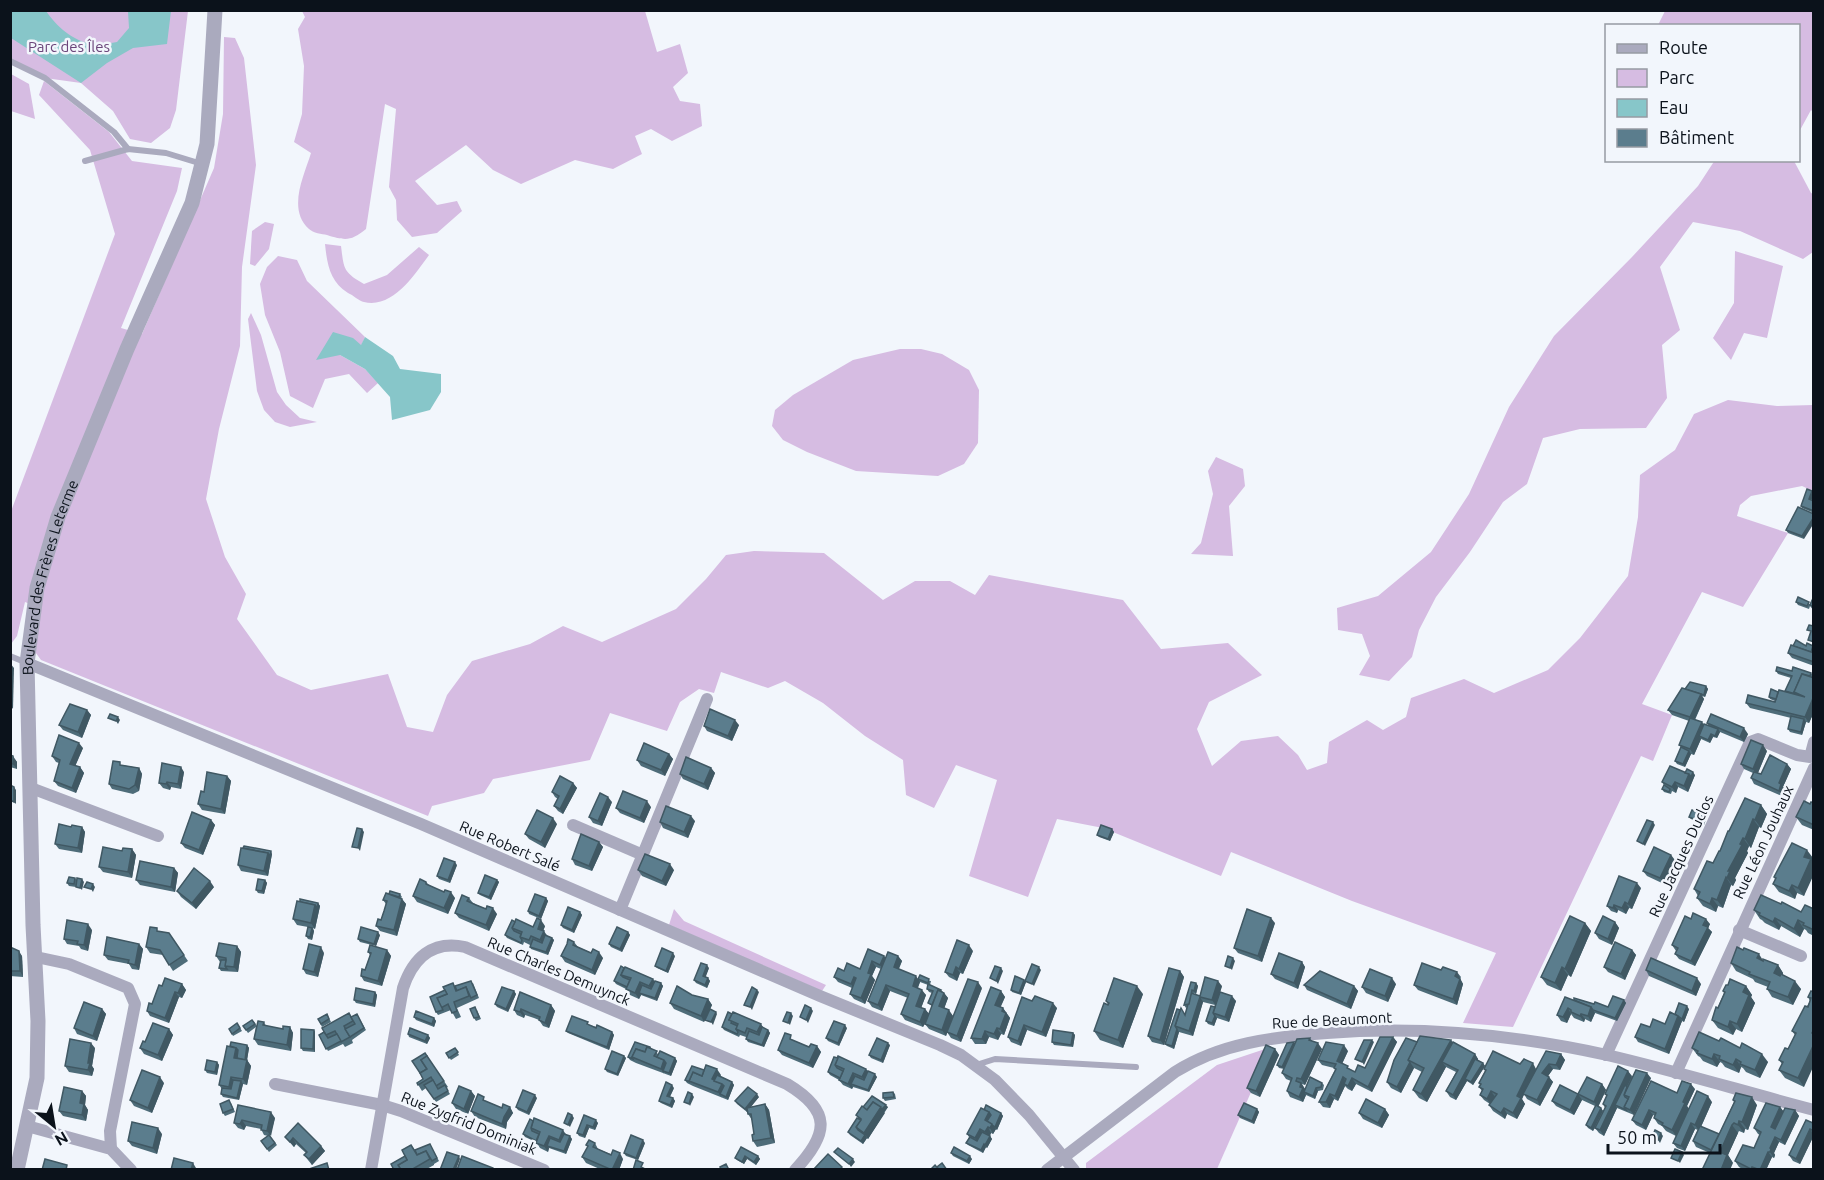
<svg xmlns="http://www.w3.org/2000/svg" width="1824" height="1180" viewBox="0 0 1824 1180" font-family="Ubuntu,sans-serif">
  <style>
    .green { fill: #d6bce2 }
    .water { fill: #87c6c9 }
    .lines { fill: none; stroke-linecap: round; stroke-linejoin: round }
    .service { stroke: #aaaabe; stroke-width: 6 }
    .minor { stroke: #aaaabe; stroke-width: 12 }
    .tertiary { stroke: #aaaabe; stroke-width: 15 }
    .wall { fill: #4e6c79; fill-rule: evenodd }
    .shaded-wall { fill: #405863 }
    .building { fill: #5b7d8d; stroke: #405863; stroke-width: 1.5 }
    .labels { text-anchor: middle; dominant-baseline: central; stroke-width: 5; stroke-linejoin: round; paint-order: stroke }
    .park-label { font-size: 15px; fill: #6b457a; stroke: #f2f6fc }
    .street-label { font-size: 15px; fill: #0b121b; stroke: #f2f6fc }
  </style>
  <rect width="100%" height="100%" fill="#f2f6fc"/>
  <g class="green">
    <polygon points="10,11 188,11 176,110 170,128 151,143 130,139 113,111 81,83 45,78 11,61"/>
    <path d="M302,11h343l12,41 23,-8 8,29 -15,14 7,14 20,3 2,22 -30,15 -21,-12 -16,7 7,18 -29,15 -38,-9 -54,24 -28,-14 -27,-25 -51,36 22,24 20,-4 5,10 -25,22 -25,4 -15,-17 -1,-20 -7,-13 7,-78 -11,-5 -19,125c-15,12 -20,12 -39,6 -5,-1 -14,-2 -18,-6 -22,-20 -5,-53 2,-76l-17,-11 8,-28 2,-48 -6,-37 7,-12z"/>
    <polygon points="1665,11 1813,11 1813,112 1811,110 1799,132 1798,26 1658,25"/>
    <polygon points="224,37 235,38 244,58 256,165 242,267 240,346 219,429 206,499 225,557 246,594 237,619 277,675 311,690 388,674 407,727 433,732 447,695 472,661 530,644 563,626 602,642 676,609 706,579 726,555 754,551 824,553 883,600 915,581 950,581 975,595 989,575 1123,600 1161,649 1228,643 1262,675 1209,702 1197,729 1212,766 1241,741 1278,736 1298,755 1307,770 1327,763 1329,742 1367,720 1383,730 1406,717 1411,698 1464,679 1494,693 1548,670 1580,638 1628,576 1638,517 1640,475 1675,450 1694,414 1728,400 1777,406 1813,405 1813,491 1802,486 1751,496 1740,505 1737,516 1788,533 1743,607 1702,592 1642,704 1672,715 1653,761 1641,756 1513,1027 1463,1023 1496,953 1352,901 1231,852 1221,876 1103,828 1057,819 1028,897 969,876 997,780 956,765 934,808 906,795 903,760 865,736 823,703 785,681 768,688 721,672 714,693 699,689 680,702 667,731 610,713 590,760 493,779 484,793 432,806 428,816 41,660 33,649 40,608 25,602 17,636 11,644 10,514 115,234 90,150 39,95 44,81 109,132 132,161 182,168 177,191 121,328 142,334 214,168 223,114"/>
    <polygon points="11,74 29,84 35,119 11,111"/>
    <polygon points="1715,160 1794,161 1811,193 1813,194 1813,252 1803,259 1740,231 1693,222 1660,267 1680,330 1662,345 1667,398 1646,428 1580,429 1543,438 1527,484 1503,502 1470,552 1436,597 1419,630 1412,657 1389,681 1359,675 1370,656 1362,634 1338,630 1337,608 1378,596 1431,552 1469,494 1509,407 1554,336 1632,257 1698,186"/>
    <polygon points="265,222 274,224 269,249 255,266 250,264 252,231"/>
    <path d="M325,244l16,2c3,23 2,26 23,38l23,-9 32,-28 10,8c-14,19 -36,54 -65,47 -5,-1 -11,-7 -16,-9 -18,-11 -21,-29 -23,-49z"/>
    <polygon points="1735,251 1783,266 1767,338 1744,333 1731,360 1713,338 1734,303"/>
    <polygon points="278,256 297,260 307,281 365,337 361,346 340,355 365,369 378,383 367,393 349,374 325,379 313,408 290,396 280,352 265,315 260,284 267,267"/>
    <polygon points="251,313 261,335 277,392 286,405 300,418 317,422 290,427 275,422 264,410 257,391 248,319"/>
    <polygon points="900,349 921,349 942,354 969,370 979,390 978,443 964,464 938,476 856,471 807,452 783,440 772,426 775,410 793,395 853,360"/>
    <polygon points="1216,457 1243,469 1245,486 1229,506 1233,556 1191,554 1201,543 1213,494 1208,471"/>
    <polygon points="674,909 684,921 826,985 822,991 669,925"/>
    <polygon points="1271,1047 1217,1169 1086,1170 1086,1163 1217,1065"/>
  </g>
  <g class="water">
    <path d="M10,11h36c10,15 27,30 46,33 8,2 18,-1 25,-2l12,-14 -1,-17h43l-4,33 -34,4 -26,15 -26,20 -70,-45z"/>
    <polygon points="333,332 353,338 361,345 365,337 393,356 400,369 441,374 441,392 430,410 392,420 390,397 365,369 340,355 316,360"/>
  </g>
  <g class="lines">
    <g class="service">
      <polyline points="10,61 45,78 114,132 128,149"/>
      <polyline points="85,161 128,149 166,153 202,164"/>
      <polyline points="10,656 27,663"/>
      <polyline points="976,1065 995,1059 1136,1067"/>
    </g>
    <g class="minor">
      <polyline points="27,663 421,824 820,996 940,1045 961,1055 995,1080 1029,1115 1074,1170"/>
      <polyline points="31,788 158,836"/>
      <polyline points="573,825 643,855"/>
      <polyline points="620,910 707,699"/>
      <polyline points="1739,930 1801,956"/>
      <polyline points="36,957 69,964 128,988 135,1004 110,1131 111,1149"/>
      <polyline points="1606,1055 1750,742 1758,739 1797,755 1810,757 1814,742"/>
      <polyline points="1676,1073 1814,768"/>
      <polyline points="275,1084 382,1105 401,1111 544,1170"/>
      <polyline points="27,1126 111,1149 131,1170"/>
      <path d="M371,1170l32,-182c10,-30 29,-48 62,-41l322,137c45,27 42,50 8,86"/>
      <path d="M1047,1170l128,-98c46,-29 98,-35 152,-39 93,-7 189,2 280,22 69,16 138,37 207,55"/>
    </g>
    <path class="tertiary" id="s1" d="M17,1170l20,-92 1,-57 -5,-96 -6,-262 10,-75 21,-71 69,-168 65,-146 15,-59 8,-134"/>
  </g>
  <g class="wall">
    <polygon points="1811,500 1814,501 1814,513 1802,508 1801,506"/>
    <polygon points="1798,507 1804,539 1788,533 1786,530"/>
    <polygon points="1814,596 1814,611 1810,606 1809,609 1798,605 1796,602 1810,604"/>
    <polygon points="1793,646 1813,646 1814,647 1814,666 1792,658 1788,653"/>
    <polygon points="1776,671 1811,673 1813,676 1814,712 1809,723 1806,722 1802,735 1790,732 1788,729 1791,718 1750,708 1746,703 1775,702 1775,701 1770,699 1769,697 1778,692 1785,691 1791,678 1778,674"/>
    <polygon points="1706,686 1708,689 1705,697 1702,696 1704,699 1695,720 1702,722 1703,725 1709,726 1707,723 1748,734 1744,742 1720,732 1717,738 1713,737 1710,743 1701,739 1694,755 1691,754 1685,767 1677,764 1675,761 1681,747 1679,745 1689,721 1672,715 1668,710 1685,689"/>
    <polygon points="87,710 91,715 82,738 63,730 59,725"/>
    <polygon points="739,725 732,741 707,731 704,726"/>
    <polygon points="83,748 75,766 80,767 84,773 76,793 58,786 54,781 59,763 56,762 52,756"/>
    <polygon points="10,749 12,751 11,755 17,762 17,769 10,767"/>
    <polygon points="1767,751 1758,773 1761,774 1787,764 1791,769 1783,787 1785,790 1782,796 1754,784 1751,778 1753,773 1744,769 1741,764"/>
    <polygon points="669,754 673,759 665,776 641,766 637,760"/>
    <polygon points="122,765 139,768 142,774 139,791 133,794 112,789 109,784"/>
    <polygon points="711,768 715,773 708,790 683,779 680,774"/>
    <polygon points="184,772 181,789 171,787 170,790 163,788 159,783"/>
    <polygon points="1685,773 1695,775 1688,792 1678,787 1676,793 1672,791 1671,794 1664,792 1662,789 1664,785 1662,782"/>
    <polygon points="227,776 231,781 225,814 202,810 198,804 204,792"/>
    <polygon points="573,783 577,788 563,814 558,811 554,806 558,799 555,797 552,792"/>
    <polygon points="612,802 602,826 593,823 589,817"/>
    <polygon points="1814,803 1814,830 1802,825 1796,817 1810,804"/>
    <polygon points="1761,805 1767,814 1761,828 1759,827 1751,848 1749,846 1747,851 1748,853 1735,878 1736,880 1733,886 1731,885 1723,908 1718,906 1716,912 1703,906 1697,898 1698,896 1694,889 1713,863 1720,851 1729,831"/>
    <polygon points="651,807 644,823 620,813 616,808"/>
    <polygon points="1704,816 1706,819 1704,825 1691,819 1689,817"/>
    <polygon points="211,820 215,825 203,855 185,848 181,843"/>
    <polygon points="695,821 688,838 663,828 660,822"/>
    <polygon points="557,824 545,848 529,839 525,834"/>
    <polygon points="71,827 82,827 85,832 82,853 59,849 55,844"/>
    <polygon points="1112,829 1114,832 1110,841 1099,837 1097,835"/>
    <polygon points="599,842 603,847 592,871 575,865 572,859"/>
    <polygon points="132,849 136,855 132,878 103,872 99,867 122,851"/>
    <polygon points="272,854 268,876 241,871 238,865"/>
    <polygon points="1813,858 1804,896 1797,893 1795,899 1779,892 1773,884 1775,879 1774,877"/>
    <polygon points="1675,860 1664,884 1647,876 1643,871"/>
    <polygon points="457,865 450,883 439,879 437,876"/>
    <polygon points="174,868 178,873 175,892 140,885 136,880"/>
    <polygon points="638,870 674,870 666,886 642,876"/>
    <polygon points="75,878 77,881 76,887 69,886 67,883"/>
    <polygon points="265,880 267,883 264,894 258,893 256,890"/>
    <polygon points="497,880 499,882 491,900 480,895 478,893"/>
    <polygon points="426,882 429,885 455,898 448,914 417,902 413,896"/>
    <polygon points="214,887 196,909 181,897 177,891"/>
    <polygon points="1641,888 1632,909 1629,908 1626,914 1618,910 1617,913 1611,911 1607,906"/>
    <polygon points="389,894 400,894 402,897 401,898 406,904 397,936 380,931 376,926 381,920 386,904 383,900"/>
    <polygon points="469,898 473,903 497,914 489,931 459,918 455,913"/>
    <polygon points="546,898 548,901 541,919 529,914 528,911"/>
    <polygon points="318,903 320,906 315,929 313,928 314,931 312,940 308,939 306,936 308,927 297,925 293,919"/>
    <polygon points="1814,909 1814,936 1808,933 1806,930 1804,929 1800,937 1781,926 1779,930 1765,923 1762,920 1760,919 1754,910 1801,912"/>
    <polygon points="580,912 582,915 574,933 563,928 561,925"/>
    <polygon points="1691,919 1710,924 1708,928 1712,932 1695,966 1679,959 1675,954 1676,951 1672,945"/>
    <polygon points="512,920 533,927 545,926 543,931 547,936 552,938 554,940 548,955 531,949 530,947 530,945 524,942 523,945 507,938 505,935"/>
    <polygon points="1615,922 1619,928 1612,945 1599,939 1595,933"/>
    <polygon points="1275,923 1262,962 1238,953 1234,948"/>
    <polygon points="1585,923 1591,931 1571,977 1568,975 1561,991 1547,985 1541,977"/>
    <polygon points="92,930 88,951 81,949 79,946 67,944 64,939"/>
    <polygon points="160,932 169,933 188,961 173,971 163,955 150,953 146,947"/>
    <polygon points="628,932 630,935 622,952 611,947 609,944"/>
    <polygon points="380,935 376,946 360,942 358,939"/>
    <polygon points="574,942 578,947 603,958 595,975 565,962 561,956"/>
    <polygon points="139,944 143,949 139,970 132,969 129,964 108,960 104,955"/>
    <polygon points="237,946 241,952 238,972 221,971 219,968 220,962 216,956"/>
    <polygon points="10,947 22,956 23,977 10,976"/>
    <path d="M868,949l16,7 2,2 12,-2 4,5 -3,8 19,10 13,2 -1,4 11,5 3,3 4,5 -4,10 9,8 -7,20 -17,-7 -4,-5 2,-4 -4,7 -18,-7 -4,-6 7,-16 -18,-7 -8,20 -10,-4 -4,-6 13,-32 -5,-2 -4,9 3,4 -10,24 -11,-5 -4,-5 2,-6 -14,-6 -4,-5 10,-6 16,-2zM920,982l8,3 -1,4 2,3 3,1 -4,10 4,3 -3,8 -4,-5 -4,-1 5,-13 -8,-7z"/>
    <polygon points="387,950 391,956 382,986 364,981 361,976 365,970 370,955 368,952"/>
    <polygon points="1632,950 1636,955 1625,980 1608,972 1604,967"/>
    <polygon points="973,951 963,974 960,973 957,981 949,977 945,972"/>
    <polygon points="324,953 318,977 306,974 303,969"/>
    <polygon points="675,956 668,973 657,968 655,966"/>
    <polygon points="1763,960 1778,965 1783,973 1783,975 1801,989 1793,1005 1772,997 1767,989 1768,987 1755,982 1753,979 1736,971 1731,963"/>
    <polygon points="1302,962 1305,967 1298,989 1275,979 1271,974"/>
    <polygon points="621,966 655,982 661,983 663,986 657,1001 641,995 639,999 630,995 626,989 616,984 614,981"/>
    <polygon points="709,968 705,977 708,978 710,981 707,988 696,983 694,980"/>
    <polygon points="1441,970 1457,972 1461,977 1460,979 1463,984 1457,1005 1418,990 1414,985"/>
    <polygon points="1646,970 1701,984 1696,996 1649,976"/>
    <polygon points="1180,971 1184,977 1164,1045 1152,1042 1148,1036"/>
    <polygon points="1024,980 1026,982 1021,995 1012,992 1011,990"/>
    <polygon points="1191,982 1196,983 1198,986 1196,994 1193,993 1193,994 1200,996 1222,986 1220,992 1236,1001 1229,1022 1217,1018 1214,1026 1208,1024 1206,1021 1215,1005 1203,1002 1193,1036 1179,1032 1174,1049 1167,1046 1165,1044 1177,1009 1185,1015 1187,1007 1186,1008 1184,1005"/>
    <polygon points="473,983 479,998 457,1008 461,1017 456,1019 451,1010 438,1015 436,1012 445,990 455,986"/>
    <polygon points="182,984 186,990 182,998 179,997 169,1023 150,1016 147,1011 152,1004 162,986"/>
    <polygon points="1396,984 1388,1002 1366,993 1362,987"/>
    <polygon points="1304,985 1354,986 1358,991 1351,1009 1307,990"/>
    <polygon points="1746,986 1752,995 1751,997 1755,1003 1742,1032 1736,1029 1733,1035 1718,1028 1712,1020 1724,993 1723,991"/>
    <polygon points="982,988 961,1042 951,1038 947,1032"/>
    <polygon points="514,991 516,994 508,1012 497,1007 495,1004"/>
    <polygon points="1001,991 1005,997 1000,1007 1003,1008 1010,1018 1004,1035 1001,1034 998,1040 989,1037 986,1044 975,1044 971,1038"/>
    <polygon points="375,992 377,995 375,1007 356,1003 354,1000"/>
    <polygon points="1814,992 1804,1087 1785,1078 1779,1070 1782,1064 1779,1060 1788,1049 1795,1035 1792,1031 1810,1001 1808,997"/>
    <polygon points="1143,994 1123,1048 1100,1040 1094,1031 1108,1005 1106,1001"/>
    <polygon points="692,995 708,999 712,1005 704,1022 674,1009 670,1003"/>
    <polygon points="1574,1000 1608,1007 1624,1000 1626,1003 1617,1021 1595,1013 1591,1022 1585,1019 1584,1022 1574,1018 1571,1014 1567,1023 1561,1021 1557,1015"/>
    <polygon points="1032,1001 1057,1008 1046,1037 1027,1030 1021,1046 1011,1042 1008,1037"/>
    <polygon points="551,1005 555,1011 549,1028 543,1026 539,1020 534,1018 525,1015 524,1018 517,1015 514,1010"/>
    <polygon points="102,1009 106,1014 97,1041 77,1034 74,1028"/>
    <polygon points="1689,1009 1684,1022 1682,1021 1669,1054 1638,1042 1635,1037 1650,1027 1665,1024 1675,1014"/>
    <polygon points="477,1010 481,1019 476,1021 474,1018"/>
    <polygon points="728,1012 768,1030 770,1033 764,1047 748,1042 746,1039 746,1037 740,1035 739,1037 724,1030 722,1027"/>
    <polygon points="349,1013 352,1017 357,1014 366,1030 352,1040 353,1043 345,1047 343,1044 328,1051 319,1035"/>
    <polygon points="327,1014 331,1022 322,1027 318,1019"/>
    <polygon points="414,1017 434,1018 436,1021 434,1027 416,1020"/>
    <polygon points="252,1020 257,1026 264,1022 266,1026 283,1029 290,1027 293,1033 291,1051 258,1045 254,1039 256,1027 248,1033 243,1026"/>
    <polygon points="237,1023 242,1031 233,1036 229,1029"/>
    <polygon points="590,1025 612,1032 614,1035 609,1050 568,1033 566,1031"/>
    <polygon points="847,1028 839,1046 828,1041 826,1038"/>
    <polygon points="169,1029 173,1035 162,1061 144,1054 140,1048 145,1042"/>
    <polygon points="314,1030 315,1032 315,1052 303,1051 301,1048"/>
    <polygon points="1073,1033 1075,1035 1073,1047 1054,1045 1052,1042"/>
    <polygon points="408,1034 428,1035 430,1038 427,1044 409,1037"/>
    <polygon points="1393,1037 1397,1042 1372,1092 1356,1084 1352,1091 1348,1089 1345,1086 1338,1101 1334,1099 1330,1108 1323,1107 1319,1102 1335,1070 1334,1068 1322,1065 1318,1060 1348,1051 1342,1064 1355,1072 1365,1068"/>
    <polygon points="1310,1038 1312,1041 1322,1049 1305,1085 1302,1084 1305,1089 1322,1083 1324,1085 1323,1090 1318,1091 1315,1099 1306,1095 1303,1102 1290,1097 1287,1091 1291,1081 1286,1079 1282,1073 1284,1069 1279,1068 1277,1065 1294,1042 1295,1044"/>
    <polygon points="795,1041 809,1047 817,1046 821,1052 813,1068 782,1055 778,1050"/>
    <polygon points="1719,1041 1740,1048 1768,1062 1760,1078 1746,1072 1743,1068 1741,1067 1739,1073 1725,1067 1722,1063 1720,1062 1717,1067 1703,1061 1700,1057 1698,1056 1692,1048"/>
    <polygon points="1417,1042 1453,1042 1475,1054 1478,1059 1478,1060 1483,1063 1485,1066 1473,1085 1467,1081 1456,1100 1450,1097 1446,1091 1456,1072 1446,1067 1427,1102 1419,1098 1413,1090 1422,1072 1414,1068 1401,1093 1391,1088 1387,1082"/>
    <polygon points="247,1045 249,1048 247,1060 251,1066 247,1085 243,1084 239,1100 223,1097 221,1094 222,1089 219,1085 230,1046"/>
    <polygon points="890,1045 883,1063 871,1058 869,1055"/>
    <polygon points="650,1047 658,1054 675,1058 677,1061 671,1076 636,1063 630,1060 628,1057"/>
    <polygon points="95,1048 92,1066 94,1069 92,1076 69,1072 65,1066"/>
    <polygon points="455,1048 459,1055 451,1060 446,1053"/>
    <polygon points="1275,1049 1279,1055 1260,1097 1251,1093 1247,1088"/>
    <polygon points="425,1053 448,1087 446,1088 450,1094 436,1102 426,1088 422,1091 417,1083 423,1079"/>
    <polygon points="1561,1054 1565,1060 1560,1070 1553,1069 1548,1076 1553,1082 1540,1106 1527,1099 1524,1094 1522,1099 1525,1104 1517,1119 1507,1114 1505,1119 1493,1111 1489,1105 1490,1104 1484,1100 1480,1095 1482,1091 1479,1087 1480,1085 1479,1083 1485,1071 1484,1069 1520,1064 1536,1069"/>
    <polygon points="624,1056 626,1058 618,1076 607,1072 605,1069"/>
    <polygon points="834,1057 868,1071 877,1077 869,1092 853,1087 852,1089 843,1085 839,1080 830,1075 828,1072"/>
    <polygon points="217,1062 219,1065 217,1075 207,1073 205,1070"/>
    <polygon points="721,1075 720,1076 732,1082 734,1085 728,1100 693,1086 687,1083 685,1080"/>
    <polygon points="1632,1076 1651,1078 1634,1115 1617,1108 1604,1136 1599,1133 1595,1128 1605,1108 1603,1104 1607,1096 1605,1094"/>
    <polygon points="164,1083 152,1113 134,1106 130,1100"/>
    <polygon points="1602,1084 1606,1090 1598,1107 1601,1108 1603,1111 1593,1131 1588,1128 1586,1125 1595,1106 1582,1100 1574,1115 1556,1106 1552,1101 1578,1094"/>
    <polygon points="674,1088 670,1097 673,1098 675,1101 672,1108 661,1103 659,1101"/>
    <polygon points="1695,1089 1687,1106 1689,1109 1712,1102 1701,1127 1719,1134 1734,1102 1733,1100 1757,1105 1748,1130 1745,1129 1744,1133 1739,1131 1738,1133 1728,1155 1733,1163 1696,1147 1693,1141 1698,1130 1695,1129 1685,1151 1677,1148 1673,1143 1688,1110 1676,1136 1666,1131 1662,1126 1658,1124 1654,1118 1655,1116 1653,1115 1646,1130 1636,1125 1632,1120 1677,1093"/>
    <polygon points="82,1091 86,1096 85,1105 88,1110 86,1121 63,1116 59,1111"/>
    <polygon points="471,1091 475,1096 468,1114 456,1109 452,1103"/>
    <polygon points="893,1092 895,1094 896,1099 885,1101 883,1098"/>
    <polygon points="759,1097 750,1107 765,1104 769,1110 775,1143 757,1147 753,1141 754,1134 752,1120 748,1114 747,1111 747,1112 737,1104 735,1101"/>
    <polygon points="537,1098 529,1115 518,1110 516,1107"/>
    <polygon points="488,1102 502,1108 510,1107 513,1113 507,1122 506,1129 475,1117 471,1111"/>
    <polygon points="231,1103 235,1112 225,1116 223,1113"/>
    <polygon points="238,1105 275,1118 270,1136 277,1145 269,1152 261,1141 268,1136 264,1135 261,1129 246,1126 244,1130 238,1128 234,1123"/>
    <polygon points="863,1107 888,1107 868,1139 867,1138 863,1144 850,1135 848,1132 858,1118 856,1115"/>
    <polygon points="1780,1107 1783,1111 1795,1110 1799,1116 1785,1145 1779,1142 1774,1153 1775,1155 1774,1158 1772,1157 1766,1170 1744,1170 1739,1167 1735,1161 1754,1148 1760,1135 1758,1134 1754,1128"/>
    <polygon points="1257,1109 1259,1112 1254,1124 1240,1118 1238,1115"/>
    <polygon points="1385,1109 1389,1115 1382,1128 1363,1119 1359,1113"/>
    <polygon points="984,1110 1001,1113 1003,1116 997,1130 996,1129 993,1134 991,1133 990,1136 992,1139 987,1148 986,1147 983,1153 968,1145 966,1143 969,1137 967,1134"/>
    <polygon points="584,1115 598,1123 595,1130 589,1128 585,1138 579,1136 577,1133"/>
    <polygon points="530,1119 566,1134 572,1139 566,1154 549,1148 548,1152 540,1148 536,1142 525,1137 523,1134"/>
    <polygon points="1814,1121 1814,1135 1800,1164 1793,1161 1789,1155"/>
    <polygon points="162,1134 157,1154 132,1146 128,1141"/>
    <polygon points="285,1137 321,1146 325,1151 312,1165 304,1155 306,1153 296,1144 294,1147"/>
    <polygon points="595,1143 598,1149 623,1159 619,1170 602,1170 586,1163 582,1157 588,1147 586,1145"/>
    <polygon points="645,1143 638,1160 626,1156 624,1153"/>
    <polygon points="430,1144 439,1161 434,1164 434,1165 425,1170 394,1170 405,1156 411,1145 415,1150"/>
    <polygon points="951,1153 972,1159 969,1164 953,1156"/>
    <polygon points="758,1156 760,1159 756,1165 747,1159 744,1164 737,1160 735,1158"/>
  </g>
  <g class="shaded-wall">
    <polygon points="1812,491 1814,495 1811,501 1809,499"/>
    <polygon points="1814,517 1814,523 1804,539 1802,536"/>
    <polygon points="10,663 14,668 13,709 10,705"/>
    <polygon points="1706,686 1708,689 1705,697 1704,695"/>
    <polygon points="1701,694 1704,699 1693,723 1690,717"/>
    <polygon points="1814,696 1814,712 1809,723 1805,717"/>
    <polygon points="87,710 91,715 82,738 78,732"/>
    <polygon points="118,717 120,720 118,724 116,721"/>
    <polygon points="1804,719 1806,722 1802,735 1801,732"/>
    <polygon points="735,720 739,725 732,741 728,736"/>
    <polygon points="1702,722 1705,727 1699,736 1701,739 1694,755 1690,749"/>
    <polygon points="1744,728 1748,734 1744,742 1740,737"/>
    <polygon points="1718,729 1720,732 1717,738 1715,736"/>
    <polygon points="1711,734 1713,737 1710,743 1708,740"/>
    <polygon points="79,743 83,748 74,769 70,764"/>
    <polygon points="1763,745 1767,751 1757,775 1753,769"/>
    <polygon points="1689,751 1691,754 1685,767 1683,764"/>
    <polygon points="669,754 673,759 665,776 661,770"/>
    <polygon points="13,756 17,762 17,769 13,764"/>
    <polygon points="1787,764 1791,769 1783,787 1785,790 1782,796 1779,791 1779,783"/>
    <polygon points="80,767 84,773 76,793 72,788"/>
    <polygon points="181,767 184,772 181,789 178,784"/>
    <polygon points="139,768 142,774 139,791 135,785"/>
    <polygon points="711,768 715,773 708,790 704,784"/>
    <polygon points="1693,772 1695,775 1688,792 1684,786 1689,774"/>
    <polygon points="227,776 231,781 225,814 221,809"/>
    <polygon points="167,782 171,787 170,790 166,784"/>
    <polygon points="1675,782 1678,787 1676,793 1672,787"/>
    <polygon points="573,783 577,788 563,814 560,809"/>
    <polygon points="14,787 16,790 16,804 14,802"/>
    <polygon points="608,797 612,802 602,826 598,821"/>
    <polygon points="647,801 651,807 644,823 640,818"/>
    <polygon points="1761,805 1767,814 1761,828 1755,820"/>
    <polygon points="691,816 695,821 688,838 684,832"/>
    <polygon points="1704,816 1706,819 1704,825 1702,822"/>
    <polygon points="553,818 557,824 545,848 541,842"/>
    <polygon points="1753,819 1759,827 1751,848 1745,839"/>
    <polygon points="211,820 215,825 203,855 199,850"/>
    <polygon points="1653,822 1655,825 1645,846 1643,844"/>
    <polygon points="82,827 85,832 82,853 78,848"/>
    <polygon points="362,829 364,832 360,851 358,848"/>
    <polygon points="1112,829 1114,832 1110,841 1108,839"/>
    <polygon points="1743,838 1749,846 1747,851 1748,853 1735,878 1736,880 1733,886 1727,878 1728,871"/>
    <polygon points="599,842 603,847 592,871 589,866"/>
    <polygon points="132,849 136,855 132,878 128,872"/>
    <polygon points="1807,850 1813,858 1812,861 1814,863 1814,874 1804,896 1798,888 1804,857"/>
    <polygon points="271,851 272,854 268,876 264,871 268,853"/>
    <polygon points="1671,855 1675,860 1664,884 1660,878"/>
    <polygon points="455,862 457,865 450,883 448,880"/>
    <polygon points="670,864 674,870 666,886 662,881"/>
    <polygon points="174,868 178,873 175,892 171,887"/>
    <polygon points="1726,877 1731,885 1723,908 1717,900"/>
    <polygon points="82,879 84,882 82,890 80,888"/>
    <polygon points="265,880 267,883 264,894 262,891"/>
    <polygon points="497,880 499,882 491,900 489,897"/>
    <polygon points="210,881 214,887 196,909 192,903"/>
    <polygon points="1637,883 1641,888 1632,909 1628,904"/>
    <polygon points="93,884 95,887 93,892 91,889"/>
    <polygon points="1792,885 1797,893 1795,899 1789,891"/>
    <polygon points="451,892 455,898 448,914 444,908"/>
    <polygon points="546,898 548,901 541,919 539,916"/>
    <polygon points="1712,898 1718,906 1716,912 1710,904"/>
    <polygon points="402,899 406,904 397,936 394,930"/>
    <polygon points="1625,902 1629,908 1626,914 1622,908"/>
    <polygon points="318,903 320,906 315,929 311,923 315,905"/>
    <polygon points="1614,905 1618,910 1617,913 1613,908"/>
    <polygon points="493,908 497,914 489,931 486,925"/>
    <polygon points="580,912 582,915 574,933 572,930"/>
    <polygon points="1271,918 1275,923 1262,962 1258,956"/>
    <polygon points="1775,918 1781,926 1779,930 1773,922"/>
    <polygon points="1706,919 1710,924 1708,928 1712,932 1695,966 1691,961"/>
    <polygon points="541,920 545,926 542,934 538,929"/>
    <polygon points="1798,920 1804,929 1800,937 1794,929"/>
    <polygon points="1615,922 1619,928 1612,945 1608,939"/>
    <polygon points="1585,923 1591,931 1571,977 1565,969"/>
    <polygon points="88,924 92,930 88,951 84,945"/>
    <polygon points="312,928 314,931 312,940 310,937"/>
    <polygon points="544,931 548,937 544,946 540,940"/>
    <polygon points="378,932 380,935 376,946 374,944"/>
    <polygon points="628,932 630,935 622,952 620,949"/>
    <polygon points="552,938 554,940 548,955 546,952"/>
    <polygon points="139,944 143,949 139,970 135,965"/>
    <polygon points="969,945 973,951 963,974 959,969"/>
    <polygon points="237,946 241,952 238,972 234,967"/>
    <polygon points="321,947 324,953 318,977 314,972"/>
    <polygon points="387,950 391,956 382,986 378,981"/>
    <polygon points="1632,950 1636,955 1625,980 1621,974"/>
    <polygon points="19,951 22,956 23,977 20,971"/>
    <polygon points="599,952 603,958 595,975 592,970"/>
    <polygon points="673,953 675,956 668,973 666,971"/>
    <polygon points="1759,954 1764,962 1757,958"/>
    <polygon points="884,956 888,961 884,970 880,965"/>
    <polygon points="898,956 902,961 897,972 894,967"/>
    <polygon points="1233,958 1235,961 1232,970 1230,968"/>
    <polygon points="872,961 876,967 872,976 875,980 865,1004 861,998 868,973"/>
    <polygon points="1302,962 1305,967 1298,989 1294,983"/>
    <polygon points="707,965 709,968 705,979 703,976"/>
    <polygon points="1778,965 1783,973 1780,982 1774,973"/>
    <polygon points="956,967 960,973 957,981 953,975"/>
    <polygon points="1039,967 1041,970 1034,986 1032,984"/>
    <polygon points="1562,967 1568,975 1561,991 1555,983"/>
    <polygon points="1001,968 1003,971 998,984 996,981"/>
    <polygon points="1180,971 1184,977 1164,1045 1160,1040"/>
    <polygon points="1457,972 1463,984 1457,1005 1453,999 1455,976"/>
    <polygon points="916,976 920,982 916,991 913,986"/>
    <polygon points="854,977 858,982 855,990 851,984"/>
    <polygon points="708,978 710,981 707,988 705,985"/>
    <polygon points="1392,978 1396,984 1388,1002 1385,996"/>
    <polygon points="1697,978 1701,984 1696,996 1692,991"/>
    <polygon points="653,979 657,985 653,992 649,986"/>
    <polygon points="1024,980 1026,982 1021,995 1019,993"/>
    <polygon points="1218,981 1222,986 1216,1006 1212,1000"/>
    <polygon points="1795,981 1801,989 1793,1005 1788,997"/>
    <polygon points="640,982 644,988 639,993 641,995 639,999 635,993"/>
    <polygon points="978,982 982,988 961,1042 957,1036"/>
    <polygon points="661,983 663,986 657,1001 655,998"/>
    <polygon points="1196,983 1198,986 1196,994 1194,991"/>
    <polygon points="182,984 186,990 182,998 178,993"/>
    <polygon points="886,985 890,991 882,1011 878,1005"/>
    <polygon points="1137,986 1143,994 1123,1048 1118,1040"/>
    <polygon points="1354,986 1358,991 1351,1009 1347,1004"/>
    <polygon points="1746,986 1752,995 1751,997 1755,1003 1742,1032 1737,1024 1743,992"/>
    <polygon points="757,990 759,992 752,1010 750,1007"/>
    <polygon points="922,990 926,995 920,1011 916,1006"/>
    <polygon points="514,991 516,994 508,1012 506,1009"/>
    <polygon points="1001,991 1005,997 999,1011 995,1005"/>
    <polygon points="175,992 179,997 169,1023 165,1018"/>
    <polygon points="375,992 377,995 375,1007 373,1004"/>
    <polygon points="944,993 948,998 943,1012 939,1006"/>
    <polygon points="1232,996 1236,1001 1229,1022 1225,1017"/>
    <polygon points="1200,997 1203,1002 1193,1036 1189,1031"/>
    <polygon points="708,999 712,1005 704,1022 701,1016"/>
    <polygon points="1624,1000 1626,1003 1617,1021 1615,1018"/>
    <polygon points="1053,1003 1057,1008 1046,1037 1042,1032"/>
    <polygon points="551,1005 555,1011 549,1028 545,1023"/>
    <polygon points="1687,1006 1689,1009 1684,1022 1682,1019"/>
    <polygon points="1591,1007 1595,1013 1591,1022 1588,1016"/>
    <polygon points="811,1008 813,1011 808,1023 806,1020"/>
    <polygon points="1003,1008 1010,1018 1004,1035 1000,1029"/>
    <polygon points="1568,1008 1571,1014 1567,1023 1563,1017"/>
    <polygon points="102,1009 106,1014 97,1041 93,1036"/>
    <polygon points="521,1009 525,1015 524,1018 520,1012"/>
    <polygon points="925,1009 929,1014 923,1027 920,1022"/>
    <polygon points="949,1010 953,1016 946,1036 942,1030"/>
    <polygon points="716,1012 717,1014 713,1025 711,1022"/>
    <polygon points="791,1013 793,1016 790,1025 788,1023"/>
    <polygon points="1581,1014 1585,1019 1584,1022 1580,1016"/>
    <polygon points="1215,1016 1217,1018 1214,1026 1212,1023"/>
    <polygon points="1678,1016 1682,1021 1669,1054 1665,1049"/>
    <polygon points="434,1018 436,1021 434,1027 432,1024"/>
    <polygon points="1730,1021 1736,1029 1733,1035 1728,1027"/>
    <polygon points="761,1024 765,1030 760,1037 757,1032"/>
    <polygon points="845,1025 847,1028 839,1046 838,1043"/>
    <polygon points="1024,1025 1027,1030 1021,1046 1018,1041"/>
    <polygon points="290,1027 293,1033 291,1051 287,1045"/>
    <polygon points="997,1028 1001,1034 998,1040 994,1034"/>
    <polygon points="169,1029 173,1035 162,1061 158,1055"/>
    <polygon points="1177,1029 1179,1032 1174,1049 1172,1046"/>
    <polygon points="314,1030 315,1032 315,1052 313,1049"/>
    <polygon points="768,1030 770,1033 764,1047 762,1045"/>
    <polygon points="985,1031 989,1037 986,1044 982,1039"/>
    <polygon points="612,1032 614,1035 609,1050 607,1047"/>
    <polygon points="1073,1033 1075,1035 1073,1047 1071,1045"/>
    <polygon points="428,1035 430,1038 427,1044 425,1041"/>
    <polygon points="1393,1037 1397,1042 1372,1092 1368,1087"/>
    <polygon points="1372,1040 1374,1042 1364,1065 1362,1062"/>
    <polygon points="1451,1040 1457,1048 1442,1062 1446,1067 1427,1102 1421,1094"/>
    <polygon points="1294,1042 1296,1045 1284,1069 1282,1067"/>
    <polygon points="91,1043 95,1048 92,1066 94,1069 92,1076 88,1070 88,1063"/>
    <polygon points="888,1043 890,1045 883,1063 881,1060"/>
    <polygon points="1318,1043 1322,1049 1305,1085 1301,1079"/>
    <polygon points="1814,1044 1814,1065 1804,1087 1798,1078"/>
    <polygon points="247,1045 249,1048 247,1060 251,1066 247,1085 243,1079"/>
    <polygon points="1344,1045 1348,1051 1340,1068 1336,1063"/>
    <polygon points="817,1046 821,1052 813,1068 809,1063"/>
    <polygon points="236,1048 240,1053 239,1061 234,1058"/>
    <polygon points="1275,1049 1279,1055 1260,1097 1256,1091"/>
    <polygon points="1475,1054 1478,1059 1467,1080 1465,1079 1467,1081 1456,1100 1453,1095"/>
    <polygon points="1561,1054 1565,1060 1560,1070 1556,1065"/>
    <polygon points="1714,1054 1720,1062 1717,1067 1712,1059"/>
    <polygon points="1762,1054 1768,1062 1760,1078 1755,1070"/>
    <polygon points="624,1056 626,1058 618,1076 617,1074"/>
    <polygon points="675,1058 677,1061 671,1076 669,1073"/>
    <polygon points="1736,1059 1741,1067 1739,1073 1733,1065"/>
    <polygon points="664,1060 668,1066 663,1071 664,1074 661,1069"/>
    <polygon points="217,1062 219,1065 217,1075 215,1072"/>
    <polygon points="1410,1062 1414,1068 1401,1093 1397,1087"/>
    <polygon points="1483,1063 1485,1066 1473,1085 1471,1082"/>
    <polygon points="1533,1063 1536,1069 1522,1099 1525,1104 1517,1119 1513,1113 1517,1096"/>
    <polygon points="1549,1064 1553,1069 1546,1079 1542,1073"/>
    <polygon points="717,1069 721,1075 716,1083 712,1079"/>
    <polygon points="866,1069 870,1074 866,1083 862,1077"/>
    <polygon points="1628,1071 1632,1076 1618,1106 1615,1105 1617,1108 1604,1136 1600,1130"/>
    <polygon points="853,1073 857,1079 851,1084 853,1087 852,1089 848,1084"/>
    <polygon points="1647,1073 1651,1078 1634,1115 1630,1110"/>
    <polygon points="875,1074 877,1077 869,1092 868,1090"/>
    <polygon points="160,1077 164,1083 152,1113 148,1108"/>
    <polygon points="231,1077 235,1082 233,1092 229,1087"/>
    <polygon points="1343,1077 1347,1083 1344,1084 1345,1086 1338,1101 1335,1096"/>
    <polygon points="1549,1077 1553,1082 1540,1106 1537,1100"/>
    <polygon points="1352,1078 1356,1084 1352,1091 1348,1086"/>
    <polygon points="241,1081 243,1084 239,1100 237,1098"/>
    <polygon points="732,1082 734,1085 728,1100 726,1097"/>
    <polygon points="1301,1083 1305,1089 1304,1092 1306,1095 1303,1102 1299,1097 1300,1087"/>
    <polygon points="722,1084 726,1089 720,1094 722,1098 718,1092"/>
    <polygon points="1602,1084 1606,1090 1598,1107 1594,1102"/>
    <polygon points="1691,1084 1695,1089 1687,1106 1689,1109 1676,1136 1672,1130"/>
    <polygon points="672,1085 674,1088 669,1098 667,1096"/>
    <polygon points="1316,1088 1318,1091 1315,1099 1313,1096"/>
    <polygon points="82,1091 86,1096 85,1105 88,1110 86,1121 82,1115 80,1103"/>
    <polygon points="471,1091 475,1096 468,1114 464,1109"/>
    <polygon points="1491,1091 1495,1097 1491,1105 1487,1099"/>
    <polygon points="692,1094 694,1097 690,1106 689,1104"/>
    <polygon points="757,1094 759,1097 747,1112 745,1109"/>
    <polygon points="1330,1094 1334,1099 1330,1108 1326,1102"/>
    <polygon points="1578,1094 1582,1100 1574,1115 1570,1110"/>
    <polygon points="535,1095 537,1098 529,1115 527,1112"/>
    <polygon points="1708,1096 1712,1102 1699,1131 1695,1125"/>
    <polygon points="1752,1097 1757,1105 1748,1130 1742,1122"/>
    <polygon points="673,1098 675,1101 672,1108 670,1105"/>
    <polygon points="765,1104 769,1110 775,1143 771,1138"/>
    <polygon points="886,1105 888,1107 884,1112 885,1113 868,1139 864,1133 881,1107"/>
    <polygon points="510,1107 513,1113 507,1122 506,1129 502,1124 504,1117"/>
    <polygon points="1780,1107 1784,1112 1774,1132 1771,1127"/>
    <polygon points="1504,1108 1507,1114 1505,1119 1501,1113"/>
    <polygon points="1601,1108 1603,1111 1593,1131 1591,1128"/>
    <polygon points="1257,1109 1259,1112 1254,1124 1252,1121"/>
    <polygon points="1385,1109 1389,1115 1382,1128 1378,1123"/>
    <polygon points="1649,1110 1653,1115 1646,1130 1642,1125"/>
    <polygon points="1795,1110 1799,1116 1785,1145 1781,1140"/>
    <polygon points="271,1112 275,1118 271,1136 267,1131"/>
    <polygon points="989,1112 993,1118 987,1123 985,1120"/>
    <polygon points="1001,1113 1003,1116 997,1130 995,1127"/>
    <polygon points="572,1115 574,1118 570,1127 568,1125"/>
    <polygon points="242,1120 246,1126 244,1130 240,1124"/>
    <polygon points="596,1120 598,1123 595,1130 593,1127"/>
    <polygon points="1739,1121 1745,1129 1744,1133 1738,1125"/>
    <polygon points="1691,1123 1695,1129 1685,1151 1681,1146"/>
    <polygon points="992,1124 996,1129 993,1134 990,1128"/>
    <polygon points="587,1125 589,1128 585,1138 583,1135"/>
    <polygon points="1732,1125 1738,1133 1728,1155 1733,1163 1730,1170 1721,1170 1720,1152"/>
    <polygon points="988,1127 991,1133 989,1137 985,1132"/>
    <polygon points="158,1128 162,1134 157,1154 153,1148"/>
    <polygon points="980,1129 984,1135 979,1144 975,1138"/>
    <polygon points="1810,1129 1814,1135 1800,1164 1796,1159"/>
    <polygon points="563,1130 567,1136 562,1145 559,1140"/>
    <polygon points="1661,1133 1663,1136 1660,1143 1658,1140"/>
    <polygon points="865,1135 867,1138 863,1144 861,1141"/>
    <polygon points="549,1136 552,1141 547,1146 549,1148 548,1152 544,1146"/>
    <polygon points="570,1136 572,1139 566,1154 564,1151"/>
    <polygon points="990,1136 992,1139 987,1148 985,1145"/>
    <polygon points="1775,1137 1779,1142 1774,1153 1775,1155 1774,1158 1770,1152 1770,1148"/>
    <polygon points="293,1138 296,1144 294,1147 290,1142"/>
    <polygon points="643,1140 645,1143 638,1160 636,1158"/>
    <polygon points="984,1144 986,1147 983,1153 981,1150"/>
    <polygon points="321,1146 325,1151 312,1165 309,1159"/>
    <polygon points="1682,1152 1684,1155 1680,1163 1678,1161"/>
    <polygon points="1768,1152 1772,1157 1766,1170 1760,1170"/>
    <polygon points="620,1153 623,1159 619,1170 612,1170"/>
    <polygon points="459,1156 460,1159 456,1170 453,1170"/>
    <polygon points="745,1156 747,1159 744,1164 742,1162"/>
    <polygon points="758,1156 760,1159 756,1165 754,1162"/>
    <polygon points="970,1156 972,1159 969,1164 967,1161"/>
    <polygon points="853,1159 855,1162 851,1167 849,1164"/>
    <polygon points="193,1163 196,1168 196,1170 191,1170"/>
  </g>
  <g class="building">
    <polygon points="1807,489 1812,491 1809,499 1814,501 1814,511 1801,506"/>
    <polygon points="1798,507 1814,514 1814,517 1802,536 1786,530"/>
    <polygon points="1814,596 1814,607 1810,605"/>
    <polygon points="1798,597 1809,602 1807,606 1796,602"/>
    <polygon points="1809,625 1814,626 1814,642 1808,640 1811,631 1807,630"/>
    <polygon points="1796,640 1806,646 1807,643 1813,646 1811,652 1793,646"/>
    <polygon points="1791,645 1814,653 1814,662 1788,653"/>
    <polygon points="1777,667 1792,671 1793,667 1811,673 1810,676 1802,674 1794,692 1796,694 1785,691 1792,676 1776,671"/>
    <polygon points="1802,674 1814,678 1814,696 1805,717 1746,703 1748,695 1775,702 1779,690 1805,697 1794,692"/>
    <polygon points="1690,682 1706,686 1704,695 1685,689"/>
    <polygon points="1682,688 1701,694 1690,717 1668,710"/>
    <polygon points="1771,689 1778,692 1776,699 1769,697"/>
    <polygon points="70,704 87,710 78,732 59,725"/>
    <polygon points="710,709 735,720 728,736 704,726"/>
    <polygon points="110,714 118,717 116,721 108,718"/>
    <polygon points="1711,714 1744,728 1740,737 1707,723"/>
    <polygon points="1791,716 1804,719 1801,732 1788,729"/>
    <polygon points="1690,718 1702,722 1690,749 1679,745"/>
    <polygon points="1704,724 1718,729 1715,736 1711,734 1708,740 1699,736"/>
    <polygon points="59,735 79,743 70,764 80,767 72,788 54,781 60,760 52,756"/>
    <polygon points="1751,740 1763,745 1753,769 1741,764"/>
    <polygon points="644,743 669,754 661,770 637,760"/>
    <polygon points="1681,747 1689,751 1683,764 1675,761"/>
    <polygon points="10,755 13,756 13,764 10,763"/>
    <polygon points="1770,755 1787,764 1779,783 1781,784 1779,791 1751,778 1754,772 1761,774"/>
    <polygon points="686,757 711,768 704,784 680,774"/>
    <polygon points="113,761 120,762 120,765 139,768 135,785 129,789 109,784"/>
    <polygon points="162,763 181,767 178,784 167,782 166,784 159,783"/>
    <polygon points="1670,766 1689,774 1684,786 1675,782 1672,787 1662,782"/>
    <polygon points="1687,769 1693,772 1691,777 1689,774 1685,773"/>
    <polygon points="207,772 227,776 221,809 198,804 201,791 204,792"/>
    <polygon points="560,776 573,783 560,809 554,806 559,796 552,792"/>
    <polygon points="10,785 14,787 14,802 10,800"/>
    <polygon points="1664,785 1670,789 1669,792 1662,789"/>
    <polygon points="623,791 647,801 640,818 616,808"/>
    <polygon points="600,793 608,797 598,821 589,817"/>
    <polygon points="1745,798 1761,805 1755,820 1753,819 1745,839 1743,838 1740,844 1742,845 1728,871 1730,871 1727,878 1726,877 1717,900 1712,898 1710,904 1697,898 1700,892 1694,889 1707,861 1713,863 1719,851 1720,851 1728,831 1729,831"/>
    <polygon points="1804,801 1810,804 1811,802 1814,803 1814,825 1796,817"/>
    <polygon points="666,806 691,816 684,832 660,822"/>
    <polygon points="537,810 553,818 541,842 525,834"/>
    <polygon points="1692,810 1704,816 1702,822 1689,817"/>
    <polygon points="192,812 211,820 199,850 181,843"/>
    <polygon points="1647,820 1653,822 1643,844 1637,841"/>
    <polygon points="59,824 71,827 72,825 82,827 78,848 55,844"/>
    <polygon points="1101,825 1112,829 1108,839 1097,835"/>
    <polygon points="357,828 362,829 358,848 352,847"/>
    <polygon points="581,834 599,842 589,866 572,859"/>
    <polygon points="1792,843 1807,850 1804,857 1811,859 1798,888 1792,885 1789,891 1773,884 1776,878 1774,877"/>
    <polygon points="244,846 271,851 270,856 268,853 243,848"/>
    <polygon points="103,847 122,851 123,848 132,849 128,872 99,867"/>
    <polygon points="1654,847 1671,855 1660,878 1643,871"/>
    <polygon points="241,848 268,853 264,871 238,865"/>
    <polygon points="645,854 670,864 662,881 638,870"/>
    <polygon points="444,858 455,862 448,880 437,876"/>
    <polygon points="140,861 174,868 171,887 136,880"/>
    <polygon points="194,868 210,881 192,903 177,891"/>
    <polygon points="485,875 497,880 489,897 478,893"/>
    <polygon points="1619,876 1637,883 1628,904 1625,902 1622,908 1614,905 1613,908 1607,906"/>
    <polygon points="69,877 75,878 74,884 67,883"/>
    <polygon points="77,878 82,879 80,888 76,887"/>
    <polygon points="258,879 265,880 262,891 256,890"/>
    <polygon points="420,879 426,882 426,884 444,892 445,890 451,892 444,908 413,896"/>
    <polygon points="87,882 93,884 91,889 84,887"/>
    <polygon points="390,891 400,894 399,897 389,894"/>
    <polygon points="386,893 402,899 394,930 376,926 378,919 381,920 384,911 387,901 383,900"/>
    <polygon points="535,894 546,898 539,916 528,911"/>
    <polygon points="462,895 469,898 467,901 476,905 486,909 487,906 493,908 486,925 455,913"/>
    <polygon points="1761,895 1781,904 1782,902 1801,912 1805,905 1814,909 1814,930 1803,925 1804,923 1798,920 1794,929 1775,918 1773,922 1759,915 1760,913 1754,910"/>
    <polygon points="300,899 318,903 317,908 315,905 300,902"/>
    <polygon points="297,901 315,905 311,923 293,919"/>
    <polygon points="568,907 580,912 572,930 561,925"/>
    <polygon points="1247,909 1271,918 1258,956 1234,948"/>
    <polygon points="1693,913 1706,919 1703,925 1708,927 1691,961 1675,954 1678,948 1672,945 1685,916 1691,919"/>
    <polygon points="1570,916 1585,923 1565,969 1562,967 1555,983 1541,977"/>
    <polygon points="1603,916 1615,922 1608,939 1595,933"/>
    <polygon points="537,918 541,920 538,929 544,931 540,940 531,936 529,940 520,937 522,932 512,928 516,919 533,927"/>
    <polygon points="67,920 88,924 84,945 77,944 78,941 64,939"/>
    <polygon points="512,920 515,922 512,928 514,931 521,934 520,937 522,940 521,943 505,935"/>
    <polygon points="150,927 157,928 157,931 169,933 184,955 169,965 160,950 146,947"/>
    <polygon points="308,927 312,928 310,937 306,936"/>
    <polygon points="361,927 378,932 374,944 358,939"/>
    <polygon points="617,927 628,932 620,949 609,944"/>
    <polygon points="545,935 552,938 546,952 530,947 533,939 542,943"/>
    <polygon points="107,937 139,944 135,965 128,963 129,960 104,955"/>
    <polygon points="568,939 574,942 573,945 591,953 593,949 599,952 592,970 561,956 567,944"/>
    <polygon points="957,940 969,945 959,969 956,967 953,975 945,972"/>
    <polygon points="1615,942 1632,950 1621,974 1604,967"/>
    <polygon points="219,943 237,946 234,967 225,966 226,958 216,956"/>
    <polygon points="309,944 321,947 314,972 303,969"/>
    <polygon points="370,945 387,950 378,981 361,976 362,969 365,970 371,953 368,952"/>
    <polygon points="10,947 19,951 20,971 10,971"/>
    <polygon points="1737,947 1743,950 1744,948 1759,954 1757,958 1763,961 1763,959 1778,965 1774,973 1780,976 1781,974 1795,981 1788,997 1767,989 1770,982 1749,974 1750,972 1731,963"/>
    <polygon points="662,948 673,953 666,971 655,966"/>
    <polygon points="868,949 884,956 880,965 872,961 868,973 871,974 861,998 850,994 856,978 854,977 851,984 834,977 838,968 844,971 847,963 860,969"/>
    <polygon points="888,952 898,956 894,967 916,976 913,986 922,990 916,1006 925,1009 920,1022 901,1014 909,994 886,985 878,1005 868,1001"/>
    <polygon points="1279,953 1302,962 1294,983 1271,974"/>
    <polygon points="1228,956 1233,958 1230,968 1225,966"/>
    <polygon points="1651,958 1697,978 1692,991 1646,970"/>
    <polygon points="221,960 226,960 225,966 227,969 219,968"/>
    <polygon points="701,963 707,965 703,976 708,978 705,985 694,980"/>
    <polygon points="1422,963 1441,970 1443,967 1457,972 1455,976 1460,979 1453,999 1414,985"/>
    <polygon points="1032,964 1039,967 1032,984 1025,981"/>
    <polygon points="621,966 624,968 621,975 623,977 630,980 627,987 614,981"/>
    <polygon points="995,966 1001,968 996,981 990,978"/>
    <polygon points="625,967 653,979 649,986 640,982 635,993 626,989 631,978 621,975"/>
    <polygon points="1169,968 1180,971 1160,1040 1148,1036"/>
    <polygon points="1370,969 1392,978 1385,996 1362,987"/>
    <polygon points="1320,971 1354,986 1347,1004 1304,985"/>
    <polygon points="920,975 929,979 928,983 918,979"/>
    <polygon points="1015,976 1024,980 1019,993 1011,990"/>
    <polygon points="1205,977 1218,981 1212,1000 1200,997 1189,1031 1175,1026 1181,1008 1185,1015 1191,993 1200,996"/>
    <polygon points="165,978 182,984 178,993 175,992 165,1018 147,1011 149,1003 152,1004 159,985 162,986"/>
    <polygon points="1114,978 1137,986 1118,1040 1094,1031 1104,1003 1108,1005 1109,1003 1106,1001"/>
    <polygon points="968,979 978,982 957,1036 947,1032"/>
    <polygon points="1730,979 1746,986 1743,992 1749,995 1737,1024 1730,1021 1728,1027 1712,1020 1716,1007 1718,1008 1725,992 1723,991 1726,985 1728,985"/>
    <polygon points="471,981 477,995 471,998 466,987 457,991 455,986"/>
    <polygon points="655,981 661,983 655,998 639,993 642,985 651,989"/>
    <polygon points="1191,982 1196,983 1194,991 1192,990 1189,1004 1184,1005"/>
    <polygon points="453,983 456,991 466,987 469,996 454,1002 457,1011 452,1013 448,1004 441,1008 437,998 447,994 443,987"/>
    <polygon points="928,984 941,990 940,991 938,990 932,1005 928,1003 933,991 927,989"/>
    <polygon points="677,986 692,995 708,999 701,1016 670,1003"/>
    <polygon points="502,987 514,991 506,1009 495,1004"/>
    <polygon points="752,987 757,990 750,1007 744,1005"/>
    <polygon points="991,987 1001,991 995,1005 1003,1008 1002,1011 1006,1013 1000,1029 997,1028 994,1034 985,1031 982,1039 971,1038"/>
    <polygon points="356,988 375,992 373,1004 354,1000"/>
    <polygon points="445,990 447,994 437,998 443,1010 436,1012 430,997"/>
    <polygon points="938,990 944,993 939,1006 949,1010 942,1030 925,1024"/>
    <polygon points="1811,991 1814,992 1814,1029 1812,1033 1814,1034 1814,1044 1798,1078 1779,1070 1783,1062 1779,1060 1785,1048 1788,1049 1796,1033 1792,1031 1805,1006 1808,1007 1811,998 1808,997"/>
    <polygon points="520,992 551,1005 545,1023 539,1020 540,1017 530,1013 521,1009 520,1012 514,1010"/>
    <polygon points="1220,992 1232,996 1225,1017 1213,1013"/>
    <polygon points="1035,996 1053,1003 1042,1032 1024,1025 1018,1041 1008,1037 1022,997 1032,1001"/>
    <polygon points="1613,996 1624,1000 1615,1018 1593,1010 1591,1007 1574,1000 1574,998 1594,1004 1595,1002 1608,1007"/>
    <polygon points="1565,997 1591,1007 1588,1016 1581,1014 1580,1016 1571,1012 1571,1010 1568,1008 1563,1017 1557,1015"/>
    <polygon points="84,1002 102,1009 93,1036 74,1028"/>
    <polygon points="1679,1003 1687,1006 1682,1019 1678,1016 1675,1014"/>
    <polygon points="805,1005 811,1008 806,1020 800,1017"/>
    <polygon points="1211,1006 1215,1007 1213,1013 1215,1016 1212,1023 1206,1021"/>
    <polygon points="475,1007 479,1017 474,1018 470,1009"/>
    <polygon points="710,1009 716,1012 711,1022 705,1020"/>
    <polygon points="1177,1009 1180,1010 1175,1026 1177,1029 1172,1046 1165,1044"/>
    <polygon points="416,1011 434,1018 432,1024 414,1017"/>
    <polygon points="728,1012 732,1014 729,1020 732,1021 731,1023 738,1026 736,1029 738,1032 737,1034 722,1027"/>
    <polygon points="733,1012 761,1024 757,1032 747,1028 745,1033 736,1029 738,1024 729,1020"/>
    <polygon points="787,1012 791,1013 788,1023 783,1021"/>
    <polygon points="1670,1012 1678,1016 1665,1049 1635,1037 1641,1024 1650,1027 1653,1019 1665,1024"/>
    <polygon points="349,1013 353,1021 344,1026 350,1037 341,1042 335,1031 326,1035 322,1028"/>
    <polygon points="327,1014 329,1019 321,1024 318,1019"/>
    <polygon points="357,1014 364,1028 350,1037 345,1029 355,1024 351,1017"/>
    <polygon points="572,1016 588,1022 587,1024 596,1028 597,1025 612,1032 607,1047 566,1031"/>
    <polygon points="252,1020 255,1024 246,1030 243,1026"/>
    <polygon points="258,1021 264,1022 263,1025 283,1029 283,1026 290,1027 287,1045 254,1039"/>
    <polygon points="834,1021 845,1025 838,1043 826,1038"/>
    <polygon points="153,1023 169,1029 158,1055 140,1048 143,1041 145,1042"/>
    <polygon points="237,1023 240,1028 232,1034 229,1029"/>
    <polygon points="762,1027 768,1030 762,1045 746,1039 749,1031 759,1035"/>
    <polygon points="410,1028 428,1035 425,1041 408,1034"/>
    <polygon points="301,1029 314,1030 313,1049 301,1048"/>
    <polygon points="1053,1030 1073,1033 1071,1045 1052,1042"/>
    <polygon points="324,1032 328,1038 337,1034 341,1041 326,1049 319,1035"/>
    <polygon points="1699,1032 1719,1041 1721,1038 1740,1048 1742,1043 1762,1054 1755,1070 1740,1064 1741,1062 1736,1059 1733,1065 1719,1059 1720,1056 1714,1054 1712,1059 1697,1053 1698,1051 1692,1048"/>
    <polygon points="785,1033 791,1035 790,1039 809,1047 811,1044 817,1046 809,1063 778,1050"/>
    <polygon points="1420,1036 1451,1040 1421,1094 1413,1090 1424,1068 1408,1060"/>
    <polygon points="1380,1037 1393,1037 1368,1087 1352,1078 1348,1086 1344,1084 1346,1079 1343,1077 1335,1096 1330,1094 1326,1102 1319,1102 1336,1069 1334,1068 1336,1064 1318,1060 1326,1042 1344,1045 1337,1061 1348,1066 1347,1068 1355,1072 1358,1065 1365,1068"/>
    <polygon points="877,1038 888,1043 881,1060 869,1055"/>
    <polygon points="1310,1038 1309,1040 1318,1043 1301,1079 1297,1078 1296,1081 1301,1083 1300,1087 1303,1088 1299,1097 1287,1091 1292,1078 1282,1073 1297,1039"/>
    <polygon points="1406,1038 1417,1042 1408,1060 1410,1062 1397,1087 1387,1082 1394,1060"/>
    <polygon points="70,1039 91,1043 88,1063 90,1063 88,1070 65,1066"/>
    <polygon points="1364,1040 1372,1040 1362,1062 1355,1059"/>
    <polygon points="231,1042 247,1045 245,1060 237,1058 238,1050 236,1048 230,1046"/>
    <polygon points="635,1042 650,1047 650,1048 647,1047 645,1052 636,1049 632,1057 633,1059 628,1057"/>
    <polygon points="1294,1042 1282,1067 1277,1065 1287,1043"/>
    <polygon points="1453,1042 1475,1054 1453,1095 1446,1091 1458,1070 1442,1062"/>
    <polygon points="1266,1045 1275,1049 1256,1091 1247,1088"/>
    <polygon points="227,1046 236,1048 234,1058 247,1060 243,1079 231,1077 229,1087 219,1085"/>
    <polygon points="647,1047 657,1051 654,1056 664,1060 661,1069 632,1057 636,1049 645,1052"/>
    <polygon points="455,1048 458,1052 449,1058 446,1053"/>
    <polygon points="612,1051 624,1056 617,1074 605,1069"/>
    <polygon points="660,1051 675,1058 669,1073 663,1071 666,1063 664,1060 657,1057"/>
    <polygon points="1493,1051 1520,1064 1524,1059 1533,1063 1517,1096 1521,1098 1513,1113 1504,1108 1501,1113 1489,1105 1497,1094 1491,1091 1487,1099 1480,1095 1483,1089 1479,1087 1481,1084 1479,1083 1486,1070 1484,1069"/>
    <polygon points="1546,1051 1561,1054 1556,1065 1549,1064 1542,1073 1549,1077 1537,1100 1523,1094"/>
    <polygon points="425,1053 427,1056 421,1060 427,1069 420,1073 412,1061"/>
    <polygon points="427,1056 444,1081 436,1086 431,1077 418,1085 417,1083 423,1079 420,1073 427,1069 421,1060"/>
    <polygon points="838,1056 866,1069 862,1077 853,1073 848,1084 839,1080 844,1069 835,1065"/>
    <polygon points="834,1057 838,1058 835,1065 837,1068 843,1071 840,1078 828,1072"/>
    <polygon points="1475,1059 1483,1063 1471,1082 1465,1079"/>
    <polygon points="207,1060 217,1062 215,1072 205,1070"/>
    <polygon points="706,1065 717,1069 712,1079 722,1084 718,1092 689,1081 693,1072 702,1076"/>
    <polygon points="692,1066 704,1070 702,1076 693,1072 689,1081 690,1082 685,1080"/>
    <polygon points="1618,1066 1628,1071 1600,1130 1595,1128 1606,1106 1603,1104 1607,1095 1605,1094"/>
    <polygon points="142,1070 160,1077 148,1108 130,1100"/>
    <polygon points="1636,1070 1647,1073 1630,1110 1624,1107 1629,1097 1624,1095"/>
    <polygon points="868,1071 875,1074 868,1090 851,1084 855,1076 864,1080"/>
    <polygon points="717,1075 732,1082 726,1097 720,1094 724,1086 722,1084 714,1081"/>
    <polygon points="1310,1077 1322,1083 1321,1087 1316,1088 1313,1096 1304,1092"/>
    <polygon points="1587,1077 1602,1084 1594,1102 1578,1094"/>
    <polygon points="233,1080 241,1081 237,1098 221,1094 222,1088 231,1089"/>
    <polygon points="433,1080 438,1089 445,1085 448,1091 434,1099 424,1085"/>
    <polygon points="1651,1081 1677,1093 1682,1081 1691,1084 1683,1102 1685,1103 1672,1130 1662,1125 1663,1123 1654,1118 1656,1113 1649,1110 1642,1125 1632,1120"/>
    <polygon points="666,1082 672,1085 667,1096 673,1098 670,1105 659,1101"/>
    <polygon points="1560,1085 1578,1094 1570,1110 1552,1101"/>
    <polygon points="1625,1085 1627,1087 1624,1095 1625,1097 1628,1099 1624,1107 1626,1110 1615,1105"/>
    <polygon points="459,1086 471,1091 464,1109 452,1103"/>
    <polygon points="64,1087 82,1091 80,1103 84,1104 82,1115 59,1111"/>
    <polygon points="748,1087 757,1094 745,1109 735,1101"/>
    <polygon points="523,1090 535,1095 527,1112 516,1107"/>
    <polygon points="1697,1091 1708,1096 1695,1125 1691,1123 1681,1146 1673,1143"/>
    <polygon points="688,1092 692,1094 689,1104 684,1102"/>
    <polygon points="893,1092 894,1097 883,1098 883,1093"/>
    <polygon points="1736,1093 1752,1097 1742,1122 1739,1121 1738,1125 1734,1123 1732,1125 1720,1152 1727,1155 1721,1170 1702,1170 1735,1101 1733,1100"/>
    <polygon points="478,1094 484,1097 483,1100 502,1108 503,1104 510,1107 504,1117 502,1124 471,1111"/>
    <polygon points="872,1096 886,1105 882,1109 873,1102 867,1110 863,1107"/>
    <polygon points="1366,1099 1385,1109 1378,1123 1359,1113"/>
    <polygon points="229,1100 233,1109 223,1113 220,1104"/>
    <polygon points="873,1102 881,1107 864,1133 856,1127 861,1119 856,1115 862,1106 867,1110"/>
    <polygon points="1244,1103 1257,1109 1252,1121 1238,1115"/>
    <polygon points="1766,1103 1780,1107 1771,1127 1775,1129 1785,1108 1795,1110 1781,1140 1775,1137 1770,1148 1771,1149 1770,1152 1768,1152 1760,1170 1752,1167 1751,1169 1735,1161 1743,1145 1754,1148 1761,1132 1754,1128"/>
    <polygon points="765,1104 771,1138 753,1141 752,1135 754,1134 751,1114 748,1114 747,1108"/>
    <polygon points="238,1105 271,1112 267,1131 261,1130 262,1125 242,1120 240,1124 234,1123"/>
    <polygon points="986,1105 1001,1113 995,1127 987,1121 991,1115 989,1112 984,1110"/>
    <polygon points="1596,1105 1601,1108 1591,1128 1586,1125"/>
    <polygon points="981,1108 989,1112 985,1120 992,1124 990,1128 988,1127 985,1132 980,1129 975,1138 967,1134"/>
    <polygon points="568,1113 572,1115 568,1125 564,1123"/>
    <polygon points="584,1115 596,1120 593,1127 587,1125 583,1135 577,1133"/>
    <polygon points="534,1118 563,1130 559,1140 549,1136 544,1146 536,1143 540,1132 531,1128"/>
    <polygon points="857,1118 861,1120 856,1127 858,1130 865,1135 861,1141 848,1132"/>
    <polygon points="530,1119 533,1121 531,1128 532,1131 539,1134 536,1141 523,1134"/>
    <polygon points="1806,1120 1813,1123 1814,1121 1814,1131 1810,1129 1796,1159 1789,1155"/>
    <polygon points="132,1122 158,1128 153,1148 128,1141"/>
    <polygon points="298,1123 321,1146 309,1159 304,1155 307,1152 293,1138 290,1142 285,1137"/>
    <polygon points="1700,1126 1719,1134 1711,1150 1693,1141"/>
    <polygon points="1655,1130 1661,1133 1658,1140 1652,1137"/>
    <polygon points="982,1132 990,1136 985,1145 984,1144 981,1150 966,1143 970,1137 977,1141"/>
    <polygon points="564,1134 570,1136 564,1151 547,1146 550,1138 560,1142"/>
    <polygon points="269,1135 275,1143 267,1149 261,1141"/>
    <polygon points="631,1135 643,1140 636,1158 624,1153"/>
    <polygon points="589,1140 595,1143 593,1147 611,1155 613,1150 620,1153 612,1170 582,1157 588,1146 586,1145"/>
    <polygon points="430,1144 437,1158 432,1161 426,1151 417,1155 415,1150"/>
    <polygon points="411,1145 417,1155 426,1151 430,1159 411,1170 401,1170 398,1165 407,1160 402,1150"/>
    <polygon points="741,1147 758,1156 754,1162 745,1156 742,1162 735,1158"/>
    <polygon points="954,1147 970,1156 967,1161 951,1153"/>
    <polygon points="838,1148 853,1159 849,1164 834,1152"/>
    <polygon points="1675,1149 1682,1152 1678,1161 1671,1158"/>
    <polygon points="447,1152 459,1156 453,1170 440,1170"/>
    <polygon points="828,1154 842,1167 839,1170 813,1170"/>
    <polygon points="405,1156 407,1160 398,1165 401,1170 394,1170 391,1164"/>
    <polygon points="462,1156 493,1168 493,1170 457,1170"/>
    <polygon points="174,1158 193,1163 191,1170 171,1170"/>
    <polygon points="45,1159 67,1165 66,1170 42,1170"/>
    <polygon points="636,1160 643,1163 641,1167 647,1170 633,1170"/>
    <polygon points="327,1163 329,1170 309,1170 309,1169"/>
    <polygon points="942,1163 947,1170 939,1170 937,1167"/>
    <polygon points="726,1164 728,1168 727,1170 721,1170 720,1167"/>
    <polygon points="935,1165 939,1170 930,1170"/>
  </g>
  <g class="labels">
    <g class="park-label">
      <text x="69" y="46">Parc des Îles</text>
    </g>
    <g class="street-label">
      <text stroke="none"><textPath href="#s1" startOffset="598">Boulevard des Frères Leterme</textPath></text>
      <text transform="translate(1763 842) rotate(-65)">Rue Léon Jouhaux</text>
      <text transform="translate(510 846) rotate(23)">Rue Robert Salé</text>
      <text transform="translate(1681 856) rotate(-65)">Rue Jacques Duclos</text>
      <text transform="translate(559 971) rotate(23)">Rue Charles Demuynck</text>
      <text transform="translate(1332 1020) rotate(-3)">Rue de Beaumont</text>
      <text transform="translate(469 1123) rotate(22)">Rue Zygfrid Dominiak</text>
    </g>
  </g>
  <rect width="1824" height="1180" fill="none" stroke="#0b121b" stroke-width="24"/>
  <rect x="1605" y="24" width="195" height="138" fill="#f2f6fc" stroke="#969ba2" stroke-width="1.5"/>
  <rect x="1617" y="44" width="30" height="9" fill="#aaaabe" stroke="#969ba2" stroke-width="1.5"/>
  <text x="1659" y="54" font-size="18" fill="#0b121b">Route</text>
  <rect x="1617" y="69" width="30" height="18" fill="#d6bce2" stroke="#969ba2" stroke-width="1.5"/>
  <text x="1659" y="84" font-size="18" fill="#0b121b">Parc</text>
  <rect x="1617" y="99" width="30" height="18" fill="#87c6c9" stroke="#969ba2" stroke-width="1.5"/>
  <text x="1659" y="114" font-size="18" fill="#0b121b">Eau</text>
  <rect x="1617" y="129" width="30" height="18" fill="#5b7d8d" stroke="#969ba2" stroke-width="1.5"/>
  <text x="1659" y="144" font-size="18" fill="#0b121b">Bâtiment</text>
  <g transform="translate(54 1126) rotate(150)" stroke="#f2f6fc" stroke-width="4.5" paint-order="stroke">
  <path d="M0-4.5L10 22L0 15L-10 22Z" fill="#0b121b"/>
  <text y="-9" font-size="16" font-weight="bold" text-anchor="middle" fill="#0b121b">N</text>
  </g>
  <path d="M1608 1144v9h112v-9" fill="none" stroke="#0b121b" stroke-width="3"/>
  <text x="1617" y="1144" font-size="18" fill="#0b121b" stroke="#f2f6fc" stroke-width="4.5" paint-order="stroke">50 m</text>
</svg>
